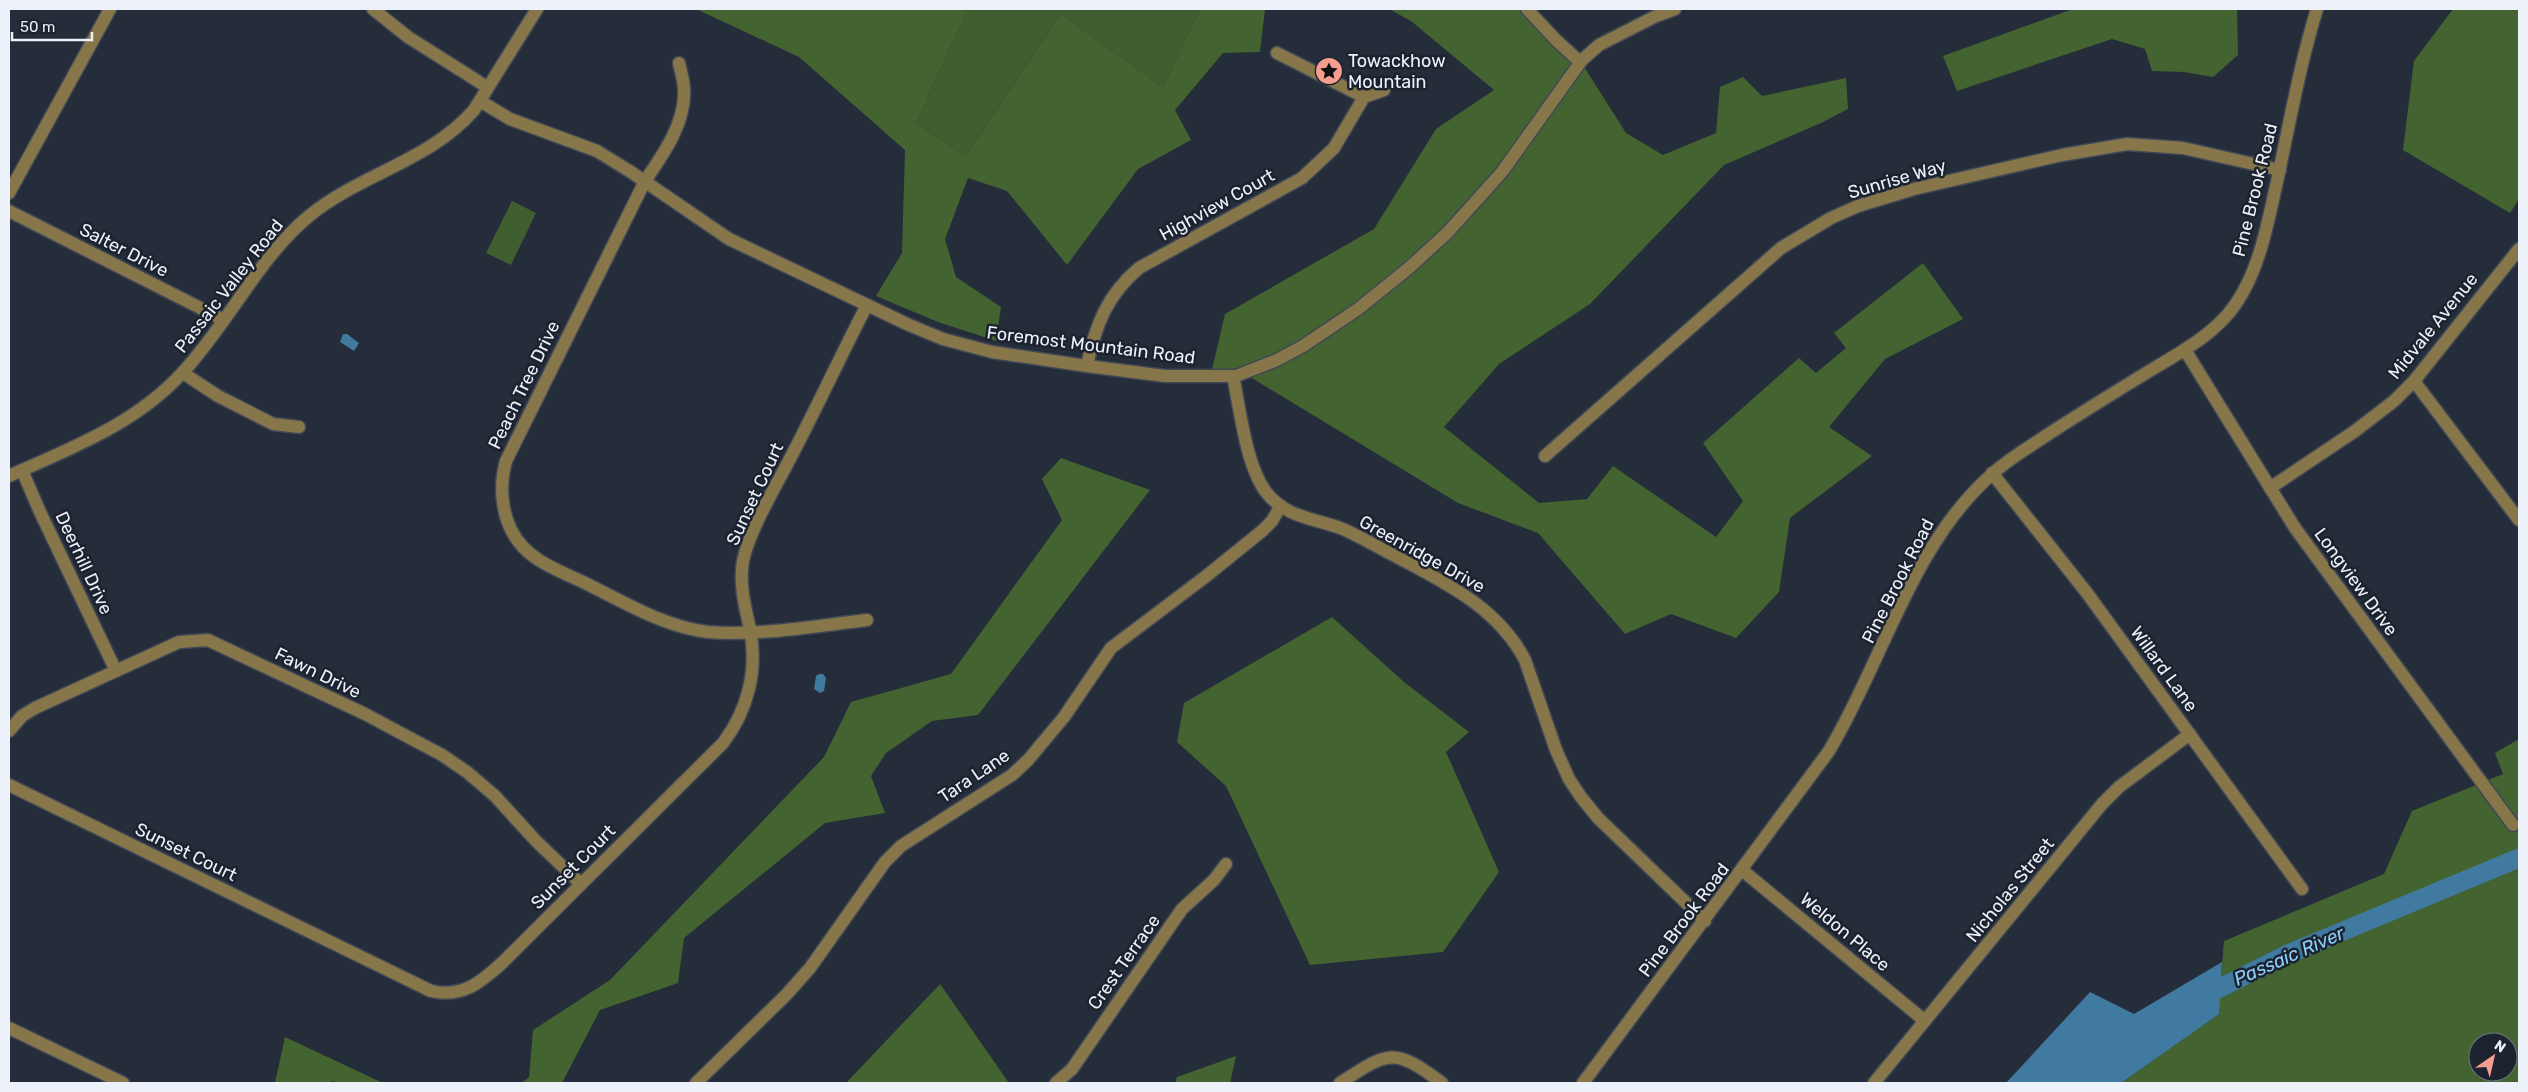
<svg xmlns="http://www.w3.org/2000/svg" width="2528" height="1092" viewBox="0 0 2528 1092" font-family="Rubik,sans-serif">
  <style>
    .green { fill: #405f30 }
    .forest { fill: #436331; fill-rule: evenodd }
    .water { fill: #407aa0 }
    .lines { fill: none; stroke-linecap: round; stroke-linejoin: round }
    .river { stroke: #407aa0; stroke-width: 19 }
    .minor-casing { stroke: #414855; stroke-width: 15 }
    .minor { stroke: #87764a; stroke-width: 12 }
    .labels { text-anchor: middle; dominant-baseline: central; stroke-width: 5; stroke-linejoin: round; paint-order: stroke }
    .poi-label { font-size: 18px; fill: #ecf1fa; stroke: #1c232f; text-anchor: start }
    .street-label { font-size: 18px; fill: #ecf1fa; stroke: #1c232f }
    .water-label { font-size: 19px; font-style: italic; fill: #8dcffc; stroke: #1c232f }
  </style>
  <rect width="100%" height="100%" fill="#252d3a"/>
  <g class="green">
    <polygon points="968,9 1200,9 1163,87 1061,14 966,156 916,123"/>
    <polygon points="512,201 536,213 511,265 486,253"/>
  </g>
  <g class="forest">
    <polygon points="696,9 968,9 916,123 966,156 1061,14 1163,87 1200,9 1265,9 1260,52 1223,53 1175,110 1191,140 1138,169 1067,265 1007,191 968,178 945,239 956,277 1001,307 996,341 938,322 876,296 902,253 905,150 799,57"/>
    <polygon points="1389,9 1534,9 1581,62 1626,133 1663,155 1716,133 1720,87 1743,77 1762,96 1846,78 1848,109 1821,123 1724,165 1590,304 1499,364 1444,427 1539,503 1587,499 1613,466 1716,537 1743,501 1703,443 1799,358 1816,373 1846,348 1834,333 1923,263 1963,319 1885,359 1829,427 1872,456 1790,518 1779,592 1736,638 1671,614 1625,634 1538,533 1458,503 1250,377 1210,378 1225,314 1374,229 1436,129 1494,90 1411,21"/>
    <polygon points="2073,9 2237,9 2238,55 2213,77 2184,72 2152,71 2145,49 2112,39 1957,91 1943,56"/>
    <polygon points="2453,9 2519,9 2519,199 2510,213 2403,150 2414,61"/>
    <polygon points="1061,458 1150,490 978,715 932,721 886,753 871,776 885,813 825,823 684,938 678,983 600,1010 562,1083 522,1083 529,1077 533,1030 610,980 824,757 851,702 951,674 1062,520 1042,479"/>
    <polygon points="1332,617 1404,682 1469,732 1446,752 1499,872 1443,952 1310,965 1226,786 1177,742 1184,703"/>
    <path d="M2519,739v344h-398l97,-69 6,-73 160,-67 28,-63 91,-37 -8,-21zM2478,1042h30v30h-30z"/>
    <polygon points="940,984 1009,1083 846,1083"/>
    <polygon points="285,1037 383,1083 338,1083 333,1081 329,1083 275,1083"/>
    <polygon points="1236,1056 1230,1083 1175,1083 1177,1077"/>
  </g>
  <g class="water">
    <polygon points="343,334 347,334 359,343 354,351 340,342"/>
    <polygon points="819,674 823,674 826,678 824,691 820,693 814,689 816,676"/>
    <polygon points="2222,962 2219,1014 2121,1083 2006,1083 2090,992 2134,1014"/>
  </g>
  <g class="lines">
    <polyline class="river" points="2198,999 2288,954 2519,858"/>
    <g class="minor-casing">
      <g id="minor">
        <polyline points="373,9 408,37 487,87"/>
        <polyline points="1527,9 1556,40 1580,62"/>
        <polyline points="1277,53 1364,97"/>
        <path d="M679,63c2,9 5,18 5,27 2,33 -22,66 -39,91l-139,280c-8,28 -4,64 17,86 16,17 41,26 62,36 39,19 79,44 123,49 53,4 107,-6 159,-12"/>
        <polyline points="480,101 510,119 597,151 631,172 729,239 909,325 943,339 992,352 1087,366 1165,376 1236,376 1277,360 1303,346 1358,309 1410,267 1448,232 1502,172 1582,60 1599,45 1656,16 1675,9"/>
        <polyline points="9,193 110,9"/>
        <polyline points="9,211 224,320"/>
        <polyline points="2185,350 2295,528 2513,825"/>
        <path d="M1087,366c8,-40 20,-71 52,-98l163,-90 32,-30 30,-51 20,-7"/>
        <polyline points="183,373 218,396 273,424 299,427"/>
        <path d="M1233,376c7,33 13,90 33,116 20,26 48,26 77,37 18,8 36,19 54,28 49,26 101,51 128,103l31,90 13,29 12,18 17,21 107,103"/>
        <polyline points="2414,381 2519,520"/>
        <polyline points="1545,456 1781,248 1831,218 1858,206 1914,189 2062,155 2127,144 2183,148 2280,170"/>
        <polyline points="22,470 40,512 116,671"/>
        <polyline points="1992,473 2087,593 2302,889"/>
        <path d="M9,476c62,-28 127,-52 174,-104 45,-48 76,-115 126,-156 51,-42 121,-55 165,-106l63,-101"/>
        <polyline points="2270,488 2355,431 2394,401 2414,381 2519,249"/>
        <polyline points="9,731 22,716 35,708 179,642 208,640 365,714 442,755 467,772 495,796 536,841 581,884"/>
        <path d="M9,785l422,206c31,7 49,-8 71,-28l221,-220c25,-33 35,-73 27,-114 -5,-22 -11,-45 -7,-68 6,-31 36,-80 51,-110 25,-48 48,-98 73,-146"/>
        <polyline points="1742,870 1925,1021"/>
        <polyline points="9,1028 123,1083"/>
        <polyline points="696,1083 787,994 810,968 885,862 901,846 1012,775 1028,760 1064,717 1111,648 1205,577 1262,531 1272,521 1280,507"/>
        <polyline points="1056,1083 1072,1069 1182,909 1214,880 1226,864"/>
        <path d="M1340,1083c49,-32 54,-36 102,0"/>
        <path d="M1583,1083l246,-332c54,-90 82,-205 162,-276 16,-15 35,-26 53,-38 35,-23 71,-45 107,-67 30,-18 64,-36 84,-65 24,-34 32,-79 41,-119 13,-59 23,-119 41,-177"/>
        <polyline points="1874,1083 2102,804 2119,787 2190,734"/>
      </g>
    </g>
    <use href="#minor" class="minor"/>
  </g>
  <defs>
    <g id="sight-disc" transform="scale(1.4375)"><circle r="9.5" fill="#f59d8f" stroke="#1c232f"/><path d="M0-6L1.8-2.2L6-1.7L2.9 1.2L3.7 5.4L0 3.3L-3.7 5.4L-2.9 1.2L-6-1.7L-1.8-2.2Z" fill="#111"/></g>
  </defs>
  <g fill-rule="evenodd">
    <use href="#sight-disc" x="1329" y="71"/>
  </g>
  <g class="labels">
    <g class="poi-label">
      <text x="1348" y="61">Towackhow<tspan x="1348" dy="21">Mountain</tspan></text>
    </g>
    <g class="street-label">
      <text transform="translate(1897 179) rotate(-16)">Sunrise Way</text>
      <text transform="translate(2255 190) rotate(-76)">Pine Brook Road</text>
      <text transform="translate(1217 205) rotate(-29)">Highview Court</text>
      <text transform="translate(124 250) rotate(27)">Salter Drive</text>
      <text transform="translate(229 286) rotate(-52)">Passaic Valley Road</text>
      <text transform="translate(2433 326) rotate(-51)">Midvale Avenue</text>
      <text transform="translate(1091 345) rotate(7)">Foremost Mountain Road</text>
      <text transform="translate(524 385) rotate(-64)">Peach Tree Drive</text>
      <text transform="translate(755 494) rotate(-65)">Sunset Court</text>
      <text transform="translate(1422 554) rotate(29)">Greenridge Drive</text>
      <text transform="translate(84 563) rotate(65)">Deerhill Drive</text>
      <text transform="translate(1898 581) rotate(-63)">Pine Brook Road</text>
      <text transform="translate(2356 582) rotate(54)">Longview Drive</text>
      <text transform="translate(2164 669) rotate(54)">Willard Lane</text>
      <text transform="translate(318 673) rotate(26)">Fawn Drive</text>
      <text transform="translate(974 776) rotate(-34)">Tara Lane</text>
      <text transform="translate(186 852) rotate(26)">Sunset Court</text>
      <text transform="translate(573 867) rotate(-45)">Sunset Court</text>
      <text transform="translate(2010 890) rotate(-51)">Nicholas Street</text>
      <text transform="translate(1684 920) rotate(-53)">Pine Brook Road</text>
      <text transform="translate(1845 932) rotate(40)">Weldon Place</text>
      <text transform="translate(1124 962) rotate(-55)">Crest Terrace</text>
    </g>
    <g class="water-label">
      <text transform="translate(2289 956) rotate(-24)">Passaic River</text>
    </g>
  </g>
  <rect width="2528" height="1092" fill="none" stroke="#ecf1fa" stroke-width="20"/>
  <g transform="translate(2493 1057) rotate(34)"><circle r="24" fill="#1c232f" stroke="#6f7580"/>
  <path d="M0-4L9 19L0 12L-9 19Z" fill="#f59d8f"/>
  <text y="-8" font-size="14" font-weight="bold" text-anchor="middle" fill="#ecf1fa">N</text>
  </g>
  <path d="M12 32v8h80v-8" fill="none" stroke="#ecf1fa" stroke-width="2.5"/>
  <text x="20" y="32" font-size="15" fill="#ecf1fa" stroke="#1c232f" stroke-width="4" paint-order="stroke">50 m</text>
</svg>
